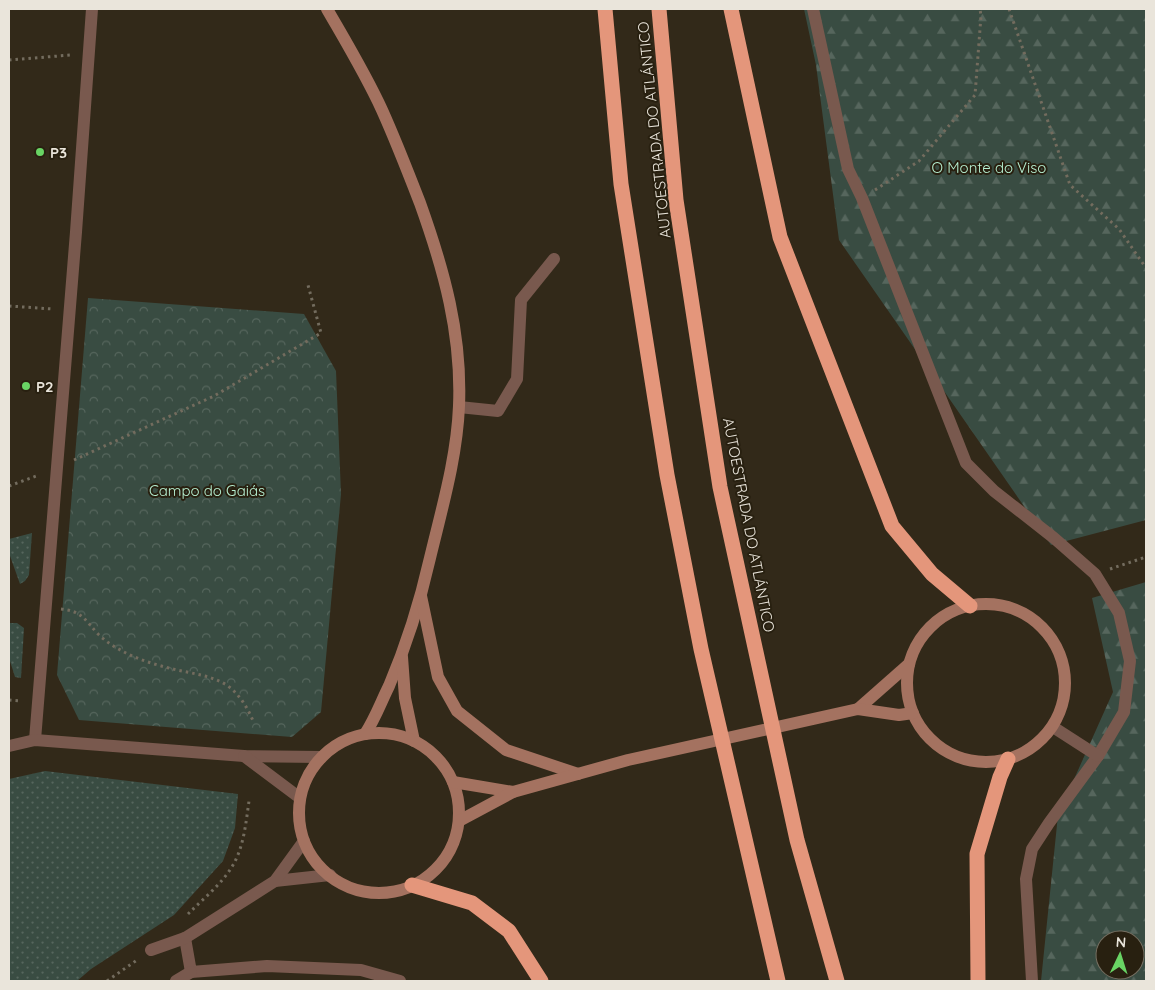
<svg xmlns="http://www.w3.org/2000/svg" width="1155" height="990" viewBox="0 0 1155 990" font-family="Quicksand,sans-serif">
  <style>
    .grass { fill: url(#grass-dots) }
    .forest { fill: url(#forest-firs); fill-rule: evenodd }
    .park { fill: url(#park-crowns) }
    .lines { fill: none; stroke-linecap: round; stroke-linejoin: round }
    .path { stroke: #736c5e; stroke-width: 3; stroke-dasharray: 2.5 4; stroke-linecap: butt }
    .lane { stroke: #79594e; stroke-width: 12 }
    .secondary { stroke: #a47260; stroke-width: 12 }
    .highway { stroke: #e4967b; stroke-width: 15 }
    .poi-dot { fill: #69d464; stroke: #282010; stroke-width: 2 }
    .labels { text-anchor: middle; dominant-baseline: central; stroke-width: 4; stroke-linejoin: round; paint-order: stroke }
    .street-label { font-size: 15px; fill: #eae5db; stroke: #282010 }
    .poi-label { font-size: 15px; font-weight: bold; fill: #eae5db; stroke: #282010; text-anchor: start }
    .park-label { font-size: 15px; fill: #b7f1d3; stroke: #282010 }
  </style>
  <defs>
    <pattern id="grass-dots" width="8" height="8" patternUnits="userSpaceOnUse" patternTransform="scale(1.25)"><rect width="8" height="8" fill="#394c42"/><path d="M2 2h.1M6 6h.1" fill="none" stroke="#56665d" stroke-width="1.8" stroke-linecap="round"/></pattern>
    <pattern id="forest-firs" width="22" height="20" patternUnits="userSpaceOnUse" patternTransform="scale(1.25)"><rect width="22" height="20" fill="#394c42"/><path d="M5 1l3.5 6h-7zM16 11l3.5 6h-7z" fill="#56665d"/></pattern>
    <pattern id="park-crowns" width="20" height="18" patternUnits="userSpaceOnUse" patternTransform="scale(1.25)"><rect width="20" height="18" fill="#394c42"/><path d="M2 6a3 3 0 1 1 6 0M12 15a3 3 0 1 1 6 0" fill="none" stroke="#56665d"/></pattern>
  </defs>
  <rect width="100%" height="100%" fill="#322919"/>
  <g class="grass">
    <polygon points="32,533 29,575 25,581 20,584 9,553 9,539"/>
    <polygon points="9,623 17,623 24,628 21,678 15,677 9,658"/>
    <polygon points="45,771 238,794 235,828 223,861 174,915 91,969 77,981 9,981 9,779"/>
  </g>
  <g class="forest">
    <polygon points="804,9 1146,9 1146,520 1051,545 839,240 816,65"/>
    <path d="M1146,582v399h-105l17,-166 55,-123 -21,-94zM1105,940h30v30h-30z"/>
  </g>
  <polygon class="park" points="88,298 304,314 336,371 341,494 321,712 292,737 79,720 57,675"/>
  <g class="lines">
    <g class="path">
      <polyline points="1009,9 1070,185 1119,229 1146,268"/>
      <polyline points="9,60 71,55"/>
      <polyline points="875,190 919,161 975,95 981,16 980,9"/>
      <polyline points="9,306 53,309"/>
      <polyline points="74,460 214,396 321,333 308,285"/>
      <polyline points="9,486 39,475"/>
      <polyline points="1110,569 1146,557"/>
      <path d="M61,609c21,2 24,11 37,25 8,8 18,14 28,19 16,8 34,13 51,17 18,4 36,6 51,16 13,10 20,23 26,37"/>
      <polyline points="9,700 21,701"/>
      <path d="M188,914c15,-15 34,-30 45,-49 11,-19 13,-43 16,-64"/>
      <polyline points="107,981 137,960"/>
    </g>
    <g class="lane">
      <polyline points="813,9 848,169 862,198 966,463 994,491 1054,538 1095,574 1119,613 1130,661 1124,712 1098,756 1049,823 1032,849 1026,879 1032,981"/>
      <polyline points="459,407 498,411 517,379 521,300 554,259"/>
      <polyline points="1053,727 1098,756"/>
      <polyline points="35,740 76,232 92,9"/>
      <polyline points="9,746 35,740 244,756 321,757"/>
      <polyline points="244,756 300,798"/>
      <polyline points="275,881 330,875"/>
      <polyline points="185,938 191,972 267,966 361,970 400,981"/>
      <polyline points="151,950 185,938 275,881 304,841"/>
      <polyline points="176,981 191,972"/>
    </g>
    <g class="secondary">
      <path d="M327,9c19,33 39,66 55,101 14,31 26,62 38,93 24,67 42,131 39,203 -2,51 -17,102 -29,152 -10,44 -23,86 -41,128 -8,16 -14,33 -24,48"/>
      <polyline points="421,596 438,677 457,711 506,750 578,774"/>
      <circle cx="986" cy="683" r="79"/>
      <polyline points="402,657 405,698 414,741"/>
      <polyline points="858,709 909,664"/>
      <circle cx="379" cy="813" r="80"/>
      <polyline points="453,782 513,792"/>
      <polyline points="459,821 513,792 628,760 858,709 899,715 913,713"/>
    </g>
    <g class="highway">
      <polyline points="605,9 621,184 667,475 701,649 778,981"/>
      <polyline points="659,9 676,200 720,487 797,840 837,981"/>
      <polyline points="731,9 780,237 892,526 932,574 970,606"/>
      <polyline points="412,885 472,903 509,931 541,981"/>
      <polyline points="978,981 977,854 1000,777 1008,759"/>
    </g>
  </g>
  <g class="poi-dot">
    <circle cx="40" cy="152" r="5"/>
    <circle cx="26" cy="386" r="5"/>
  </g>
  <g class="labels">
    <g class="street-label">
      <text transform="translate(654 130) rotate(-96)">AUTOESTRADA DO ATLÁNTICO</text>
      <text transform="translate(749 525) rotate(79)">AUTOESTRADA DO ATLÁNTICO</text>
    </g>
    <g class="poi-label">
      <text x="50" y="152">P3</text>
      <text x="36" y="386">P2</text>
    </g>
    <g class="park-label">
      <text x="989" y="167">O Monte do Viso</text>
      <text x="207" y="490">Campo do Gaiás</text>
    </g>
  </g>
  <rect width="1155" height="990" fill="none" stroke="#eae5db" stroke-width="20"/>
  <g transform="translate(1120 955) rotate(4)"><circle r="24" fill="#282010" stroke="#766f61"/>
  <path d="M0-4L9 19L0 12L-9 19Z" fill="#69d464"/>
  <text y="-8" font-size="14" font-weight="bold" text-anchor="middle" fill="#eae5db">N</text>
  </g>
</svg>
